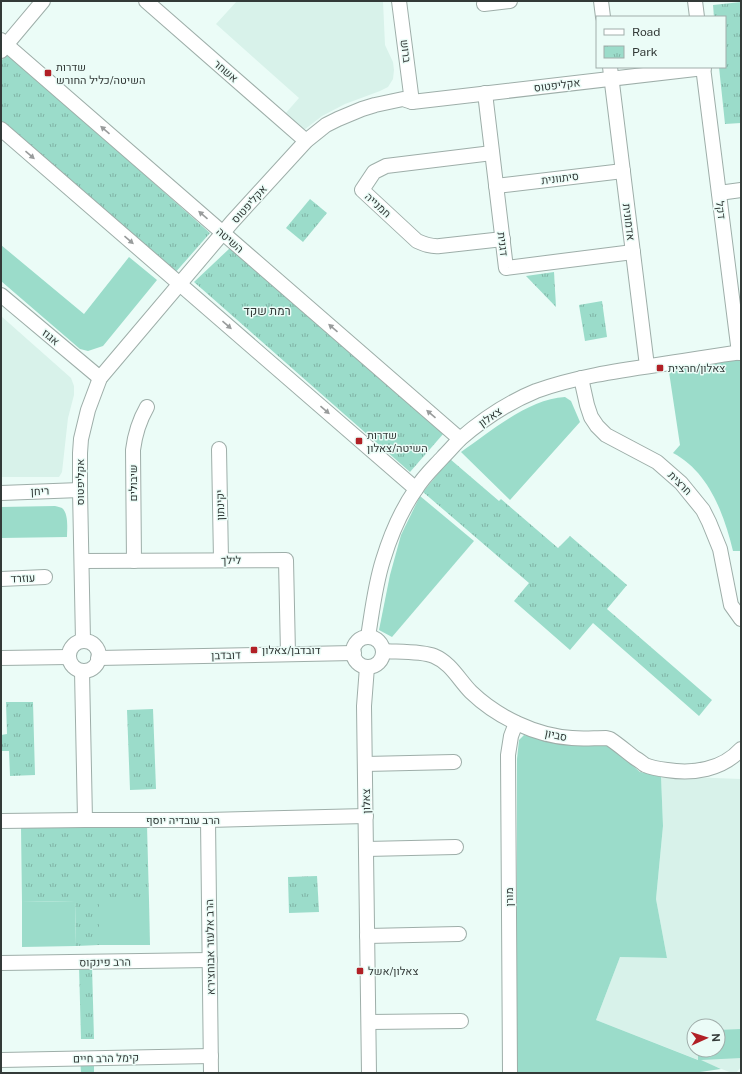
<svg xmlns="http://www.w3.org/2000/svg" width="742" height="1074" viewBox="0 0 742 1074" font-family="'Public Sans',Heebo,sans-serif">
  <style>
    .built { fill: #d8f2ea; fill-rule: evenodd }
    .grass { fill: #9bdcca }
    .park { fill: url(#park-tufts) }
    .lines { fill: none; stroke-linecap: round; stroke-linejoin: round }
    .minor-casing { stroke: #9eaea9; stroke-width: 16 }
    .minor { stroke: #fff; stroke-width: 14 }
    .oneway { fill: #999c9c }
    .poi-dot { fill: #b12026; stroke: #ebfcf7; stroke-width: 1.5 }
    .labels { text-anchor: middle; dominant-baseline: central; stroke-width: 3; stroke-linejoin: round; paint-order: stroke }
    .street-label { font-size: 11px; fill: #333a38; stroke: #ebfcf7 }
    .poi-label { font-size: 11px; fill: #333a38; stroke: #ebfcf7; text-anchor: start }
    .neighbourhood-label { font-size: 12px; fill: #333a38; stroke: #ebfcf7 }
  </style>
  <defs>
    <pattern id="park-tufts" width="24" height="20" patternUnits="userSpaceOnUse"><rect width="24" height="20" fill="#9bdcca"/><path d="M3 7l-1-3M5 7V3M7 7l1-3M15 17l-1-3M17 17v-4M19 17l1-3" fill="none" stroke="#7fb3a5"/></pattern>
  </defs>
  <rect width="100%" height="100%" fill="#ebfcf7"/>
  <g class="built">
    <polygon points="237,1 383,1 385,45 393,62 394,70 393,79 388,87 380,91 345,104 322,116 304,130 285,114 299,98 216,24"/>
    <polygon points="1,316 71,378 74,386 74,395 68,418 62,472 59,477 1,477"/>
    <path d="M661,776l80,3v288l-5,6h-4l-136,-53 24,-63 47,1 -11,-59 7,-73zM694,1026h24v24h-24z"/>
  </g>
  <g class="grass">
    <polygon points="1,245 84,314 129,257 157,280 103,346 88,351 80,349 1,281"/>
    <path d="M741,359v192h-8c-9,-37 -24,-79 -60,-98l7,-8 -11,-73z"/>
    <path d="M565,397l6,4 9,21 -70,78 -49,-48c29,-20 67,-53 104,-55z"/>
    <polygon points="420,496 474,541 392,637 379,630 390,575 401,535"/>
    <path d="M55,506c3,1 5,1 7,2 7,6 5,21 5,29l-66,1v-31z"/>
    <polygon points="524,735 570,744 617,746 632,765 640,772 661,776 663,826 656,899 667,958 620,957 596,1020 698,1060 698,1050 718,1050 718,1030 741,1029 741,1058 701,1060 721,1069 693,1073 517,1073 517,759 519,740"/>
    <polygon points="99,900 149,900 150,945 99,945"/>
    <polygon points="75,901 76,946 22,947 22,902"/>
  </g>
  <g class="park">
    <polygon points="741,2 741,123 725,124 719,67 725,67 725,17 714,17 713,5"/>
    <polygon points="8,53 210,233 174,274 1,121 1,61"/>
    <polygon points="310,199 327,213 303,242 286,228"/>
    <polygon points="230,248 444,433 410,472 194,282"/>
    <polygon points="554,272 556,307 526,276"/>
    <polygon points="602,301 607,337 585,341 579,305"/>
    <polygon points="450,459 499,501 501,499 558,548 570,536 627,585 607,609 712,700 699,716 593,623 570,650 514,601 529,583 423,492"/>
    <polygon points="6,702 33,702 35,775 10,776 9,751 1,751 1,735 7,734"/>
    <polygon points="153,709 156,789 130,790 127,710"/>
    <polygon points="147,825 149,900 99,900 99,945 76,946 75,901 22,902 21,827"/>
    <polygon points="317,876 319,912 289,913 288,877"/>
    <polygon points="79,966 92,966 94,1039 81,1039"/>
    <polygon points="80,1058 94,1058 94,1073 81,1073"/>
  </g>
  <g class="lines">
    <g class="minor-casing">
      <g id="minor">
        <polyline points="146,1 306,141"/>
        <polyline points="399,1 412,102"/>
        <polyline points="601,1 603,17"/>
        <polyline points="695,1 697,17"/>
        <polyline points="484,4 510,1"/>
        <polyline points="1,40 460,439"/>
        <polyline points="1,51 43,1"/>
        <polyline points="610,67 647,366"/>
        <polyline points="703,67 739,353"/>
        <polyline points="485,93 506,268 633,252"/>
        <polyline points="1,129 416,489"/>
        <path d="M492,153l-106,13 -12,6 -12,18 55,51c7,3 14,6 23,5l63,-7"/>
        <polyline points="496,186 623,171"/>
        <polyline points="719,193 741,190"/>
        <polyline points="1,295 100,378"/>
        <polyline points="581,378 587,405 591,417 597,426 606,435 657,462 681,483 703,510 709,522 720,549 731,605 741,619"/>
        <polyline points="219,449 221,560"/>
        <polyline points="1,493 80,490"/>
        <polyline points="82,561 286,560 288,654"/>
        <path d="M134,561l-1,-111c2,-16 6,-29 14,-43"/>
        <polyline points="1,579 45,577"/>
        <path d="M368,637c4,-25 7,-52 15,-77 7,-23 19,-51 33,-71 7,-12 18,-22 27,-32 6,-6 11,-12 17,-18 22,-19 49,-37 76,-48 39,-14 80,-20 121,-26 28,-4 56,-9 84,-13"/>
        <circle cx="368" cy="652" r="15"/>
        <polyline points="83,641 80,490 80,453 81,439 88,410 100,378 232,222 306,141 326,125 338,119 362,109 375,105 403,99 412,102 704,68"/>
        <circle cx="84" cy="656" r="15"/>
        <path d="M383,651c14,1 39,0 51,5 17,7 25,24 37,36 26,25 65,44 101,46 11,1 22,0 34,0l4,1c9,6 17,13 25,19 4,2 7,5 10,7 7,3 14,4 22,5 26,4 55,0 74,-21"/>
        <polyline points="1,658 69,657"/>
        <polyline points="98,658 354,653"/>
        <polyline points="367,667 364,706 369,1073"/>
        <polyline points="82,671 85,820"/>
        <polyline points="365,764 454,762"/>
        <polyline points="208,820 211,1073"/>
        <polyline points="1,821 85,820 208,820 366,816"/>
        <polyline points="366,849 456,847"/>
        <polyline points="367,936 459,934"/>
        <polyline points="1,963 210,960"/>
        <polyline points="369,1022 461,1021"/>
        <polyline points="1,1060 211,1056"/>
        <polyline points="510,1073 508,755 511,736 516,723"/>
      </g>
    </g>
    <use href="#minor" class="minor"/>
  </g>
  <defs><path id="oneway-solid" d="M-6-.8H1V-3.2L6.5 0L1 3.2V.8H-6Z"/></defs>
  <g class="oneway">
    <use href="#oneway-solid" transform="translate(105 130) rotate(-139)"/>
    <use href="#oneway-solid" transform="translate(30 155) rotate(41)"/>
    <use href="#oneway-solid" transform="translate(203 215) rotate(-139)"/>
    <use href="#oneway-solid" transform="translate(129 240) rotate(41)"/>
    <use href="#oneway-solid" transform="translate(227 325) rotate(41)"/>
    <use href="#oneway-solid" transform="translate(333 328) rotate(-139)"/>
    <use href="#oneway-solid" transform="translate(325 410) rotate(41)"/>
    <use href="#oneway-solid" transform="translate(431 414) rotate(-139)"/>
  </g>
  <g class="poi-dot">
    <rect x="44" y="69" width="8" height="8" rx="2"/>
    <rect x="656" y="364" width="8" height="8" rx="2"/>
    <rect x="355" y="437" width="8" height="8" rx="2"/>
    <rect x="250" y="646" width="8" height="8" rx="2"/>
    <rect x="356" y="967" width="8" height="8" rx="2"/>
  </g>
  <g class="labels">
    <g class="street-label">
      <text transform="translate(406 51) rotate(83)">ברוש</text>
      <text transform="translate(226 71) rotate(41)">אשחר</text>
      <text transform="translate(557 85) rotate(-7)">אקליפטוס</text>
      <text transform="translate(560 178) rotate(-7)">סיתוונית</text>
      <text transform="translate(249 204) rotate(-48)">אקליפטוס</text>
      <text transform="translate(378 205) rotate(43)">חמנייה</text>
      <text transform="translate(721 210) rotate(83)">דקל</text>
      <text transform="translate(629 222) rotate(83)">אדמונית</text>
      <text transform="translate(230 240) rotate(41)">השיטה</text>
      <text transform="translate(503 244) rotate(83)">דגנית</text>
      <text transform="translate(51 337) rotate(40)">אגוז</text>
      <text transform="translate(490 417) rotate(-35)">צאלון</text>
      <text transform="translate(80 482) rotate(-90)">אקליפטוס</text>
      <text transform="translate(133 483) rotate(-90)">שיבולים</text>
      <text transform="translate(680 483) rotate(45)">חרצית</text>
      <text transform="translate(40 491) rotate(-2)">ריחן</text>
      <text transform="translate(220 505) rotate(-91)">יקינתון</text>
      <text transform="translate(231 560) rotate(-1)">לילך</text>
      <text transform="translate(23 578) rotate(-2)">עוזרד</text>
      <text transform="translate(226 655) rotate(-1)">דובדבן</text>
      <text transform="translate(556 735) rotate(12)">סביון</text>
      <text transform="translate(366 801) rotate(-91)">צאלון</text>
      <text x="183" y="820">הרב עובדיה יוסף</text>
      <text transform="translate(509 897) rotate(-90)">מורן</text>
      <text transform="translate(210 947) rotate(-91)">הרב אלעזר אבוחצירא</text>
      <text transform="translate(105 962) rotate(-1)">הרב פינקוס</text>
      <text transform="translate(106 1058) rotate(-1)">קימל הרב חיים</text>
    </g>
    <g class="poi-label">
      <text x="56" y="67">שדרות<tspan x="56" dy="13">השיטה/כליל החורש</tspan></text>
      <text x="668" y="368">צאלון/חרצית</text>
      <text x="367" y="435">שדרות<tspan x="367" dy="13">השיטה/צאלון</tspan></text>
      <text x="262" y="650">דובדבן/צאלון</text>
      <text x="368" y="971">צאלון/אשל</text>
    </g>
    <g class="neighbourhood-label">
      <text x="267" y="311">רמת שקד</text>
    </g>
  </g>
  <rect width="742" height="1074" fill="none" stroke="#333a38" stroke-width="4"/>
  <rect x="596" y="16" width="130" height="52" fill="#ebfcf7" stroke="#a1aeab"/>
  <rect x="604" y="29" width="20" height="6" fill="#ffffff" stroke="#a1aeab"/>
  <text x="632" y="36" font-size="12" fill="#333a38">Road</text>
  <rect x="604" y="46" width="20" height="12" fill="url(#park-tufts)" stroke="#a1aeab"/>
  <text x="632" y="56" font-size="12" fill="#333a38">Park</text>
  <g transform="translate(706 1038) rotate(87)"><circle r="19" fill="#ebfcf7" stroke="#a1aeab"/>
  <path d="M0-3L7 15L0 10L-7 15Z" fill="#b12026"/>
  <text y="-6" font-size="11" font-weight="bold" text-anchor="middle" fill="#333a38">N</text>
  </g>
</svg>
